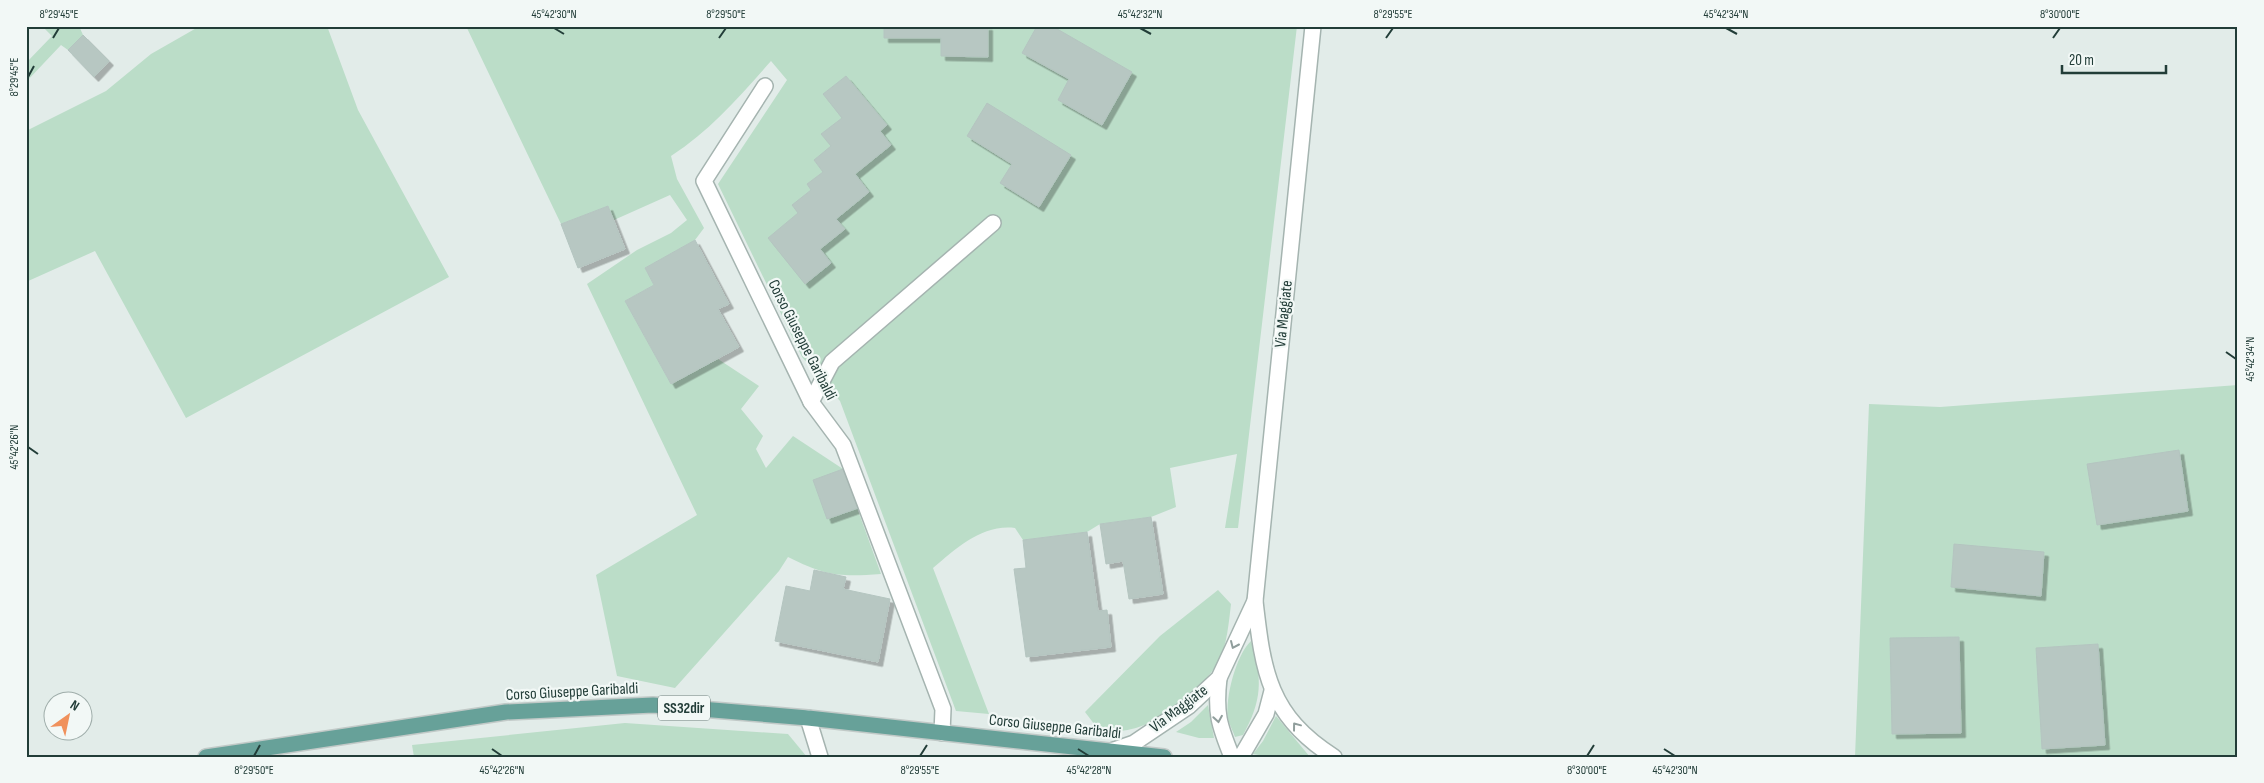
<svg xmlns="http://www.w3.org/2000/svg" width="2264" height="783" viewBox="0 0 2264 783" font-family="'Sofia Sans Condensed',sans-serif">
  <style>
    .green { fill: #bbddc8 }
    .building { fill: #b7c7c2; stroke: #b4c5c0; filter: url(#shadow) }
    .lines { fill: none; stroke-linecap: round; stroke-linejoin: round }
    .minor-casing { stroke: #a5b4b0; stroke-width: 18 }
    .tertiary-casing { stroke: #a5b4b0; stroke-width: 18 }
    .primary-casing { stroke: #c1c9c7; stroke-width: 18 }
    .minor { stroke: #fff; stroke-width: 15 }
    .tertiary { stroke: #fff; stroke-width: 15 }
    .primary { stroke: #67a199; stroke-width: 15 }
    .oneway { stroke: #909e9c }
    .ticks { fill: none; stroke: #223d38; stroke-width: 2 }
    .labels { text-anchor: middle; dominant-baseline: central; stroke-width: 4.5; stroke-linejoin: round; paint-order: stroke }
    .shield { fill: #f2f8f6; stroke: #607571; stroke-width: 1 }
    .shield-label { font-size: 15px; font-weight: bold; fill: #223d38 }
    .street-label { font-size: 16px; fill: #223d38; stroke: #f2f8f6 }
    .neatline { fill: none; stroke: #223d38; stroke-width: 2 }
    .ticks-label { font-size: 12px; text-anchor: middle; fill: #223d38 }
  </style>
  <defs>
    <filter id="shadow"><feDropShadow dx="4.5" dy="4.5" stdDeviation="0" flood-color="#0004"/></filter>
  </defs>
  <rect width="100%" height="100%" fill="#e2ece9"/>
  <g class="green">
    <polygon points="42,26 79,26 83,35 68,50 61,45 26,82 26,63 52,36"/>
    <polygon points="200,26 327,26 358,110 449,277 186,418 95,251 26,282 26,131 106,91 151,54"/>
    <path d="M466,26h831l-59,502h-13l12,-74 -67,14 6,39 -25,10 -51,7 -13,8 -64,8 -8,-12c-33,-4 -58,20 -82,40l56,146 -33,-3 -116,-310 -38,-44 -84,-173 69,-104 -16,-19c-31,35 -60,69 -100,95l6,23 27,49 -9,12 -50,28 9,17 -29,16 46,83 47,-25 41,27 -18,23 22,27 -7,13 10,19 27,-32 50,33 38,105c-41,3 -55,2 -93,-17l-9,14 -104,117 -58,-12 -21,-101 101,-60 -110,-231 50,-34 34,-17 16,-13 -17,-25 -56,25 -6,-14 -47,18z"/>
    <polygon points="2238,385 2238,757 1855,757 1869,404 1940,407"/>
    <path d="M1218,590l13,14c-2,17 -4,41 -12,57 -16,27 -53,58 -83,67 -11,3 -24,4 -35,5l-16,-21 75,-76z"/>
    <path d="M1251,641c12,38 11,60 -8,94l-8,2c-2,-6 -6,-13 -7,-19 -3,-20 8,-63 23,-77z"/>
    <polygon points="1208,705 1214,738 1199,738 1176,732 1191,722"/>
    <polygon points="1276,716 1310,757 1271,757 1253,754 1263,741"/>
    <polygon points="625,723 788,734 807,757 414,757 412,745"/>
  </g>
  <g class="building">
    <polygon points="884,26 988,26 988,57 941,56 941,38 884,38"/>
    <polygon points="1037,26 1052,26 1132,72 1102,125 1058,100 1069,79 1022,53"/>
    <polygon points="83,35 109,61 94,77 68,50"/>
    <polygon points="846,76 887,125 880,131 891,145 855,174 869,192 836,219 845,229 820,249 831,263 805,284 768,238 798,213 792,205 811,190 807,184 823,172 814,160 831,146 821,134 842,118 823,94"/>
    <polygon points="987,103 1071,155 1039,207 1000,183 1012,164 967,136"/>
    <polygon points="608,206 625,249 578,268 561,224"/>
    <polygon points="695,240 729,304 718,309 739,347 671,384 625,301 654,285 645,268"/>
    <polygon points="2179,450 2188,511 2097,525 2087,464"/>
    <polygon points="843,469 858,508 827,519 813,480"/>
    <polygon points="1151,517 1163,594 1129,599 1123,561 1106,564 1100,524"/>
    <polygon points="1087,532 1098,611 1107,610 1111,647 1026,657 1014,569 1026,568 1023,540"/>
    <polygon points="1954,544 2044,552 2041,596 1951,587"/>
    <polygon points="814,570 846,577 843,589 890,599 878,662 775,641 786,586 810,591"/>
    <polygon points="1959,637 1961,733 1892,734 1890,638"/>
    <polygon points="2098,644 2105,745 2042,749 2036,648"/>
  </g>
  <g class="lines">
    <g class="minor-casing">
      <g id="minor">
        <polyline points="765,86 704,181 811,402 843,445 943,709 942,733"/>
        <polyline points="811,402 832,362 993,223"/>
        <polyline points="808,718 820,757"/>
      </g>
    </g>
    <g class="tertiary-casing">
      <g id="tertiary">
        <path d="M1313,26l-58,575c8,71 14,115 79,156"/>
        <path d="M1219,678c-4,35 0,47 13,79"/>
        <polyline points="1111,751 1134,743 1189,706 1219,678 1255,601"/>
        <polyline points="1241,757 1266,714 1272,691"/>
      </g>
    </g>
    <g class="primary-casing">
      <polyline id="primary" points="206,757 506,712 653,705 808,718 1164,757"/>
    </g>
    <use href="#minor" class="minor"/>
    <use href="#tertiary" class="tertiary"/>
    <use href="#primary" class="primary"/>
  </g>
  <defs><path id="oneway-chevron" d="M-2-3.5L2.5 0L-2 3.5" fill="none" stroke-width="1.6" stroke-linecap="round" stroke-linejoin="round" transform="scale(1.25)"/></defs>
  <g class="oneway">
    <use href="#oneway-chevron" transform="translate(1234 645) rotate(114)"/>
    <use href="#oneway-chevron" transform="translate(1218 719) rotate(81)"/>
    <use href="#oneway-chevron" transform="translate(1296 726) rotate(-127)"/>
  </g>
  <path class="ticks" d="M554,28l10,6M1140,28l11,6M1726,28l11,6M53,38l6,-10M719,38l7,-10M1386,38l7,-10M2053,38l7,-10M28,77l6,-11M2226,352l10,7M28,447l10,7M492,749l10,7M1078,749l11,7M1664,749l11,7M254,756l6,-11M920,756l7,-11M1587,756l7,-11"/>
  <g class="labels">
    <rect class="shield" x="658" y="695.5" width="52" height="25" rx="4"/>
    <g class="shield-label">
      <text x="684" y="708">SS32dir</text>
    </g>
    <g class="street-label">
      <text transform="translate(1284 314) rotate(-84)">Via Maggiate</text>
      <text transform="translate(802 340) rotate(63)">Corso Giuseppe Garibaldi</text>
      <text transform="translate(572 692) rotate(-3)">Corso Giuseppe Garibaldi</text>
      <text transform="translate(1179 709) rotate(-37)">Via Maggiate</text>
      <text transform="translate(1055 727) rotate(6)">Corso Giuseppe Garibaldi</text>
    </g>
  </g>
  <rect width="2264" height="783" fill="none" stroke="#f2f8f6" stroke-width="55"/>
  <g transform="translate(68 716) rotate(33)"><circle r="24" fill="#f2f8f6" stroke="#9fadaa"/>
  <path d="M0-4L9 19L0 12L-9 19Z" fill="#f0915c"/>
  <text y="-8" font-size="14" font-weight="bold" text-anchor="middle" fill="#223d38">N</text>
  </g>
  <path d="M2062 65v8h104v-8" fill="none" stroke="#223d38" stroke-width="2.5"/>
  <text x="2069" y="65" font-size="15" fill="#223d38" stroke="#f2f8f6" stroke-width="4" paint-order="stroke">20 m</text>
  <rect x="28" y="28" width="2208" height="728" class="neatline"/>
  <g class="ticks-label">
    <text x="59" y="18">8°29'45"E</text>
    <text x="554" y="18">45°42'30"N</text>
    <text x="726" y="18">8°29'50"E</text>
    <text x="1140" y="18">45°42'32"N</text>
    <text x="1393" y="18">8°29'55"E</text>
    <text x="1726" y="18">45°42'34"N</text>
    <text x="2060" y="18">8°30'00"E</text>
    <text transform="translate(14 77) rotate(-90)" y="4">8°29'45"E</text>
    <text transform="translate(2250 359) rotate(-90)" y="4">45°42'34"N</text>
    <text transform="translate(14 447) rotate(-90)" y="4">45°42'26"N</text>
    <text x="254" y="774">8°29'50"E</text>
    <text x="502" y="774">45°42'26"N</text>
    <text x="920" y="774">8°29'55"E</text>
    <text x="1089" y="774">45°42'28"N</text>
    <text x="1587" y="774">8°30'00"E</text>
    <text x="1675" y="774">45°42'30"N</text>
  </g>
</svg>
